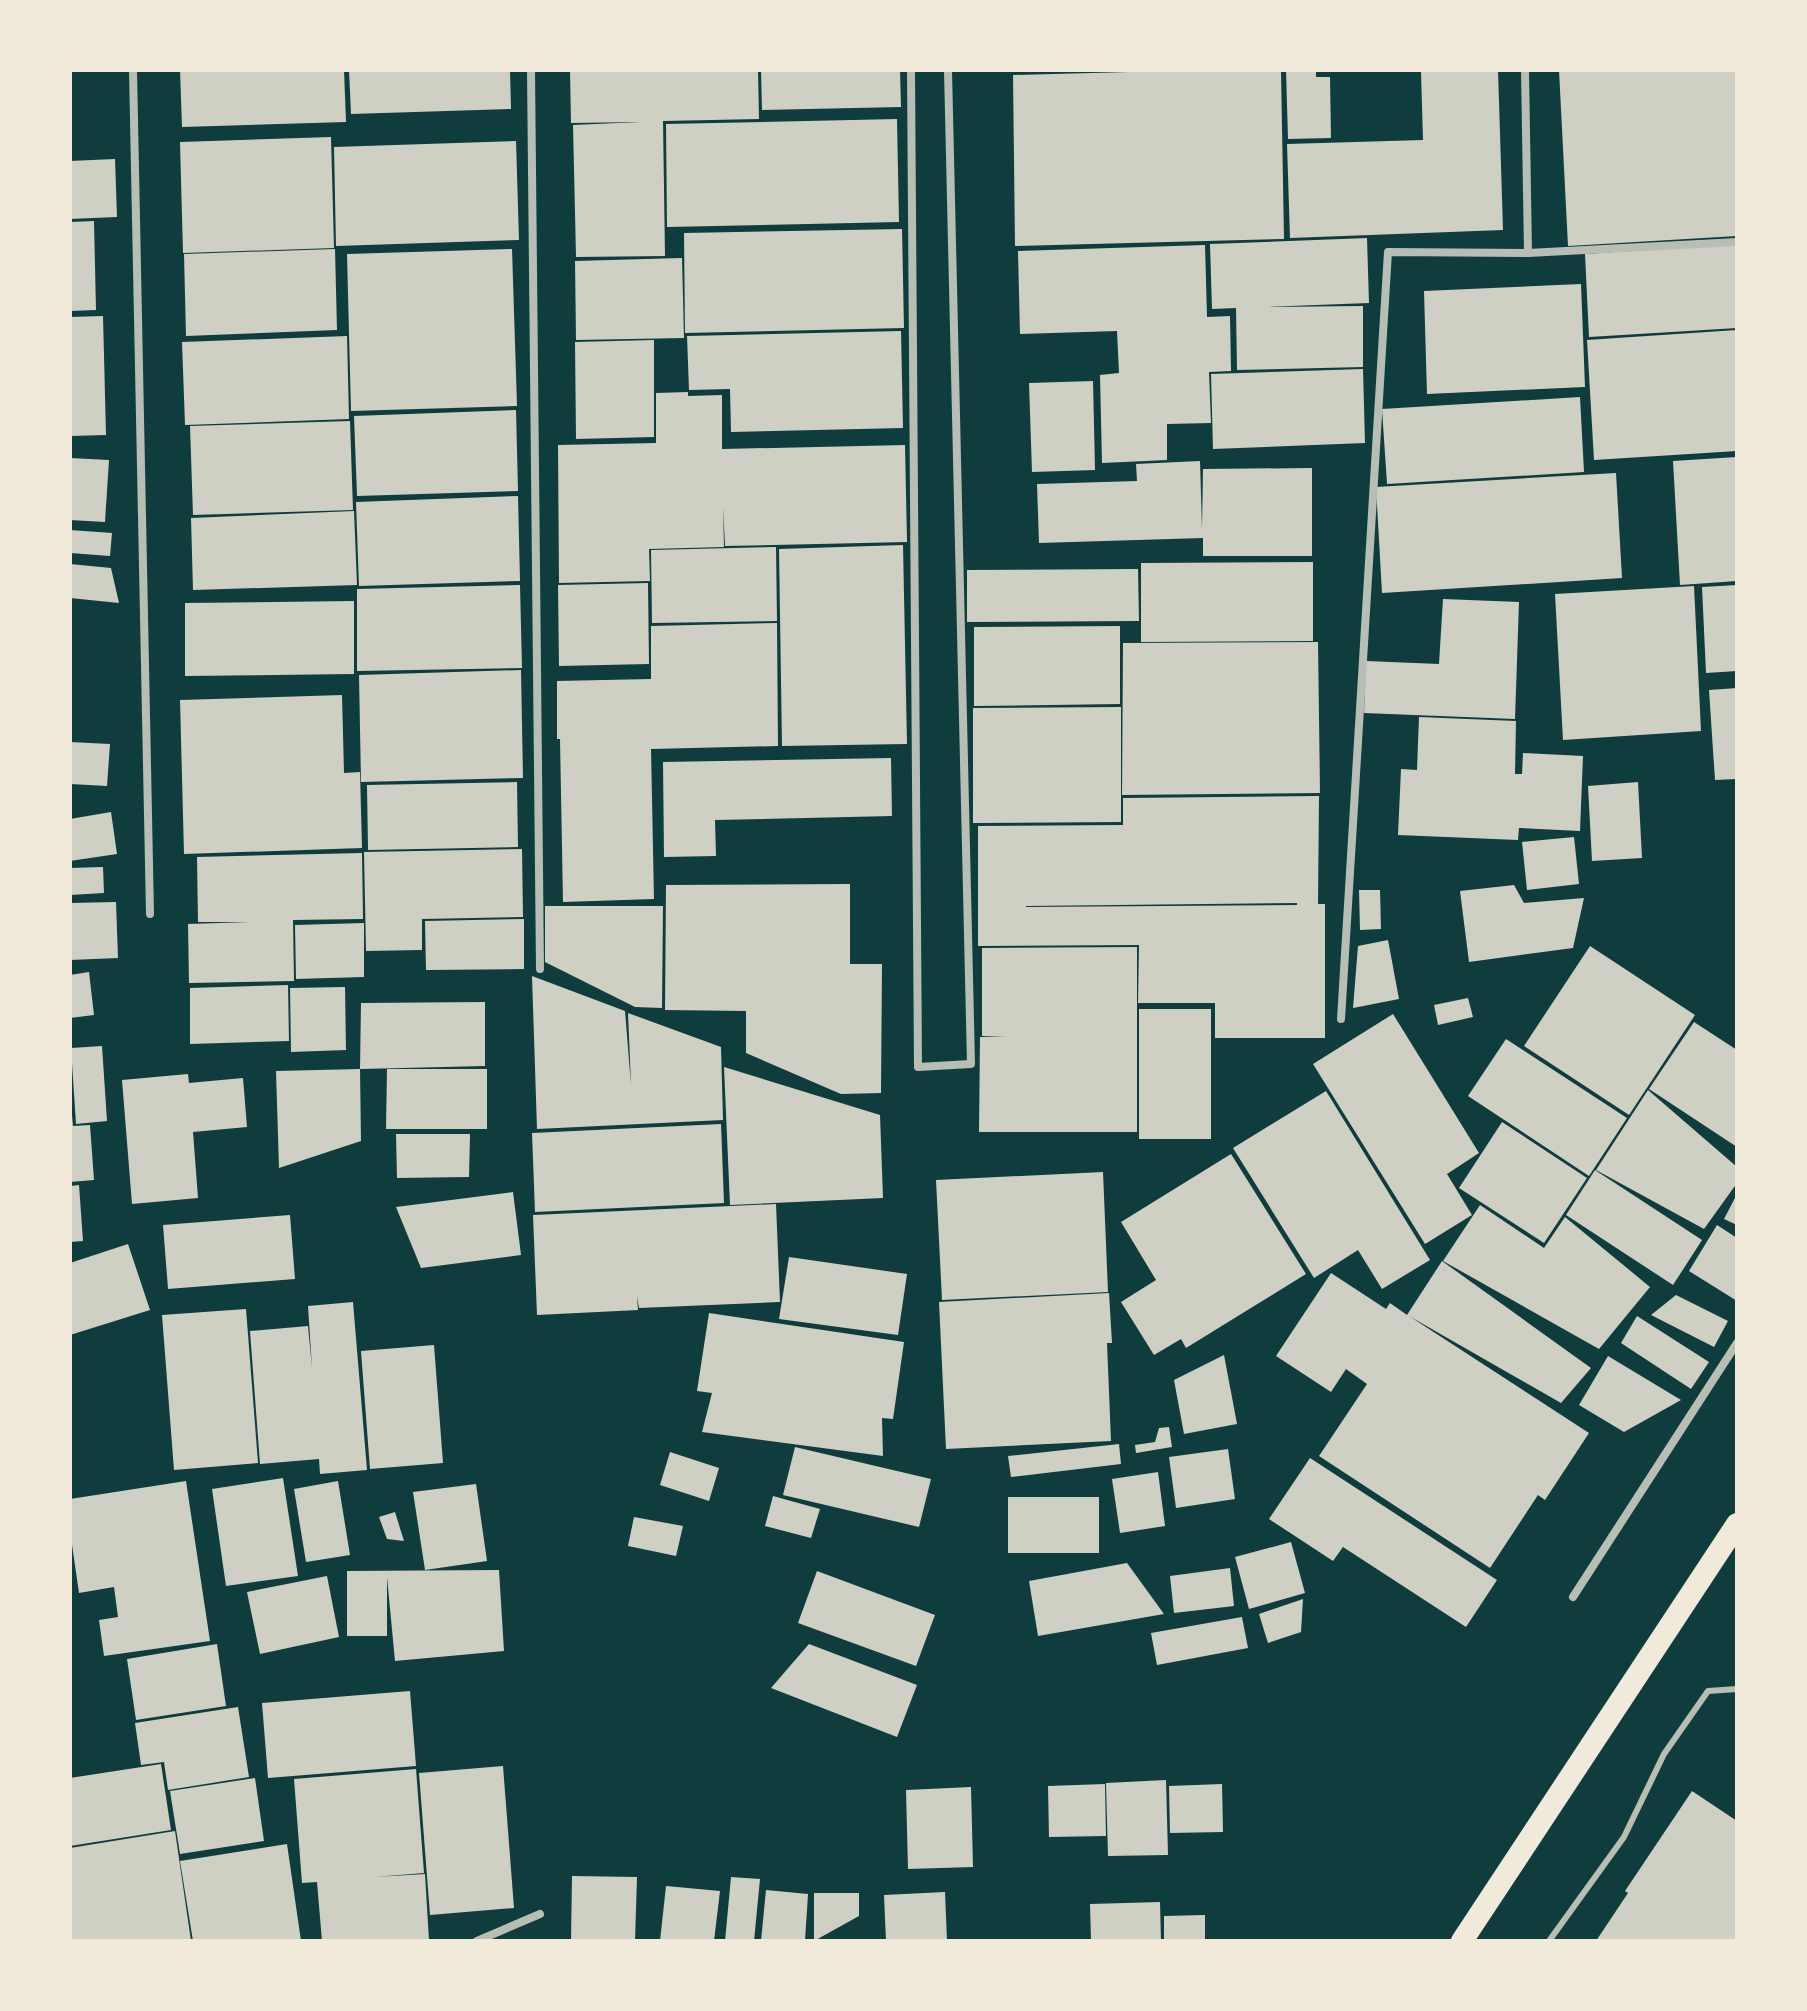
<svg xmlns="http://www.w3.org/2000/svg" width="1807" height="2011" viewBox="0 0 1807 2011" font-family="'Noto Sans',sans-serif">
  <style>
    .building { fill: #cfcfc3; fill-rule: evenodd }
    .lines { fill: none; stroke-linecap: round; stroke-linejoin: round }
    .service { stroke: #b8beb3; stroke-width: 6 }
    .minor { stroke: #b8beb3; stroke-width: 8 }
    .trunk { stroke: #f1e9da; stroke-width: 22 }
  </style>
  <rect width="100%" height="100%" fill="#0f3d3e"/>
  <g class="building">
    <polygon points="180,70 344,70 346,122 182,127"/>
    <polygon points="349,70 510,70 511,109 351,114"/>
    <polygon points="570,70 758,70 759,119 663,121 665,256 576,257 573,125 641,122 571,123"/>
    <polygon points="761,70 900,70 901,107 762,110"/>
    <polygon points="1129,70 1281,70 1284,239 1015,246 1013,75 1129,72"/>
    <polygon points="1286,70 1316,70 1316,77 1330,77 1331,138 1288,139"/>
    <polygon points="1498,70 1503,230 1290,238 1287,144 1423,140 1421,72"/>
    <polygon points="1559,70 1737,70 1737,236 1568,246"/>
    <polygon points="897,119 899,222 667,227 666,124"/>
    <polygon points="331,137 334,248 183,253 180,142"/>
    <polygon points="516,141 519,240 336,246 334,147"/>
    <polygon points="115,159 117,217 70,219 70,161"/>
    <polygon points="94,221 96,310 70,311 70,222"/>
    <polygon points="902,229 904,328 685,333 684,233"/>
    <polygon points="1367,238 1369,303 1263,307 1363,306 1363,367 1237,370 1236,308 1212,309 1210,244"/>
    <polygon points="1737,244 1737,328 1589,337 1585,254"/>
    <polygon points="1205,245 1207,317 1230,316 1231,371 1209,372 1211,423 1167,424 1167,460 1102,463 1100,375 1119,373 1117,331 1020,334 1018,251"/>
    <polygon points="335,249 337,330 186,336 184,254"/>
    <polygon points="512,249 517,406 351,411 347,254"/>
    <polygon points="682,258 684,338 576,340 575,261"/>
    <polygon points="1581,284 1585,387 1427,394 1424,291"/>
    <polygon points="103,316 106,435 70,436 70,317"/>
    <polygon points="1737,330 1737,451 1594,460 1587,340"/>
    <polygon points="901,331 903,428 731,432 730,389 689,390 687,336"/>
    <polygon points="347,336 349,419 185,425 182,342"/>
    <polygon points="654,340 654,437 576,439 575,342"/>
    <polygon points="1363,369 1365,443 1213,449 1211,374"/>
    <polygon points="1093,381 1095,470 1032,472 1029,383"/>
    <polygon points="688,392 688,396 722,395 722,449 905,445 907,542 725,546 723,507 724,547 649,549 650,581 559,583 558,445 656,443 656,393"/>
    <polygon points="1580,397 1584,472 1387,484 1382,409"/>
    <polygon points="516,410 518,491 357,496 354,416"/>
    <polygon points="350,421 353,510 193,515 190,426"/>
    <polygon points="1737,457 1737,581 1680,585 1673,461"/>
    <polygon points="70,458 109,460 105,522 70,520"/>
    <polygon points="1200,461 1202,529 1203,469 1312,468 1312,556 1203,556 1203,538 1039,543 1037,484 1137,481 1136,464"/>
    <polygon points="1616,473 1622,578 1382,593 1376,487"/>
    <polygon points="518,496 520,581 359,586 356,502"/>
    <polygon points="354,511 357,585 193,590 191,518"/>
    <polygon points="70,530 112,533 110,556 70,553"/>
    <polygon points="903,545 907,744 782,746 779,549"/>
    <polygon points="776,547 777,621 652,623 651,550"/>
    <polygon points="1313,562 1313,641 1141,642 1141,563"/>
    <polygon points="70,564 111,568 119,603 70,598"/>
    <polygon points="1138,569 1139,621 967,622 967,570"/>
    <polygon points="648,583 649,664 559,666 558,585"/>
    <polygon points="520,585 522,668 357,671 357,589"/>
    <polygon points="1737,585 1737,671 1706,673 1702,587"/>
    <polygon points="1694,586 1701,731 1563,740 1555,594"/>
    <polygon points="1443,599 1519,602 1515,719 1364,713 1366,661 1439,664"/>
    <polygon points="354,601 354,674 185,676 185,603"/>
    <polygon points="777,623 778,746 651,749 654,899 563,902 560,739 557,739 557,681 651,679 651,626"/>
    <polygon points="1120,626 1120,704 974,706 974,627"/>
    <polygon points="1318,642 1320,793 1122,795 1123,643"/>
    <polygon points="521,670 523,778 361,782 359,675"/>
    <polygon points="1737,688 1737,779 1715,780 1709,690"/>
    <polygon points="342,695 344,773 360,772 362,848 184,854 180,700"/>
    <polygon points="1121,707 1121,822 973,823 973,708"/>
    <polygon points="1419,717 1516,721 1515,774 1522,774 1523,753 1583,756 1580,831 1519,828 1518,840 1398,835 1401,769 1417,770"/>
    <polygon points="70,742 110,744 107,786 70,784"/>
    <polygon points="891,758 892,816 715,820 716,856 664,857 663,762"/>
    <polygon points="517,782 518,847 368,850 367,785"/>
    <polygon points="1638,782 1642,858 1592,861 1588,786"/>
    <path d="M1319,796l-1,108h7v134h-110v-35h-77l1,-58 -161,1v-120l145,-1v-27zM1297,903v2l-271,2v-1z"/>
    <polygon points="111,812 117,854 70,861 70,819"/>
    <polygon points="1574,837 1579,884 1527,890 1522,842"/>
    <polygon points="522,849 523,917 422,919 422,950 366,951 364,852"/>
    <polygon points="362,853 363,919 293,920 294,981 189,983 188,924 250,922 198,922 197,857"/>
    <polygon points="103,867 104,893 70,895 70,868"/>
    <polygon points="850,884 850,964 882,964 881,1093 841,1094 746,1053 746,1011 665,1010 666,885"/>
    <polygon points="1514,885 1524,903 1584,898 1573,948 1469,962 1460,891"/>
    <polygon points="1359,890 1380,890 1381,929 1360,930"/>
    <polygon points="116,902 118,958 70,960 70,903"/>
    <polygon points="545,906 663,906 662,1008 635,1007 545,962"/>
    <polygon points="524,919 524,969 426,970 425,921"/>
    <polygon points="364,923 364,977 296,979 295,925"/>
    <polygon points="1388,940 1399,999 1353,1008 1358,946"/>
    <polygon points="1590,946 1695,1015 1629,1115 1524,1046"/>
    <polygon points="1137,947 1137,1132 979,1132 980,1037 1005,1037 982,1036 982,948"/>
    <polygon points="89,972 94,1015 70,1018 70,975"/>
    <polygon points="532,976 625,1011 631,1085 628,1013 721,1047 723,1120 537,1129"/>
    <polygon points="288,985 289,1041 190,1044 190,988"/>
    <polygon points="345,987 346,1050 291,1052 290,988"/>
    <polygon points="1468,998 1473,1017 1438,1025 1434,1005"/>
    <polygon points="485,1002 485,1066 360,1069 361,1003"/>
    <rect x="1139" y="1009" width="72" height="130"/>
    <polygon points="1393,1014 1479,1153 1447,1174 1472,1215 1425,1244 1313,1064"/>
    <polygon points="1694,1022 1737,1050 1737,1147 1649,1089"/>
    <polygon points="1506,1039 1627,1118 1589,1176 1468,1096"/>
    <polygon points="102,1046 107,1121 76,1124 71,1048"/>
    <polygon points="724,1067 880,1115 883,1198 730,1205"/>
    <polygon points="360,1069 361,1141 279,1168 276,1071"/>
    <polygon points="387,1069 487,1069 487,1129 386,1129"/>
    <polygon points="188,1074 189,1083 243,1078 247,1127 193,1132 198,1198 132,1204 122,1080"/>
    <polygon points="1648,1090 1737,1167 1737,1183 1704,1229 1596,1170"/>
    <polygon points="1326,1091 1430,1260 1382,1289 1358,1250 1314,1278 1233,1148"/>
    <polygon points="70,1115 72,1115 73,1126 90,1125 94,1180 70,1182"/>
    <polygon points="1502,1122 1587,1178 1544,1243 1459,1188"/>
    <polygon points="721,1124 724,1203 535,1212 532,1133"/>
    <polygon points="396,1134 470,1134 469,1177 397,1178"/>
    <polygon points="1231,1154 1306,1274 1186,1348 1181,1339 1154,1355 1121,1302 1156,1280 1121,1222"/>
    <polygon points="1595,1170 1702,1240 1673,1285 1566,1215"/>
    <polygon points="1103,1172 1108,1292 942,1300 936,1180"/>
    <polygon points="79,1185 83,1241 70,1242 70,1186"/>
    <polygon points="513,1192 521,1255 421,1268 396,1207"/>
    <polygon points="1737,1194 1737,1225 1724,1219"/>
    <polygon points="776,1204 780,1302 639,1308 637,1296 638,1310 537,1315 533,1215"/>
    <polygon points="1480,1205 1544,1248 1565,1217 1650,1287 1599,1349 1443,1261"/>
    <polygon points="290,1215 295,1279 168,1289 163,1225"/>
    <polygon points="1717,1225 1737,1238 1737,1301 1689,1271"/>
    <polygon points="128,1244 150,1310 70,1335 70,1263"/>
    <polygon points="789,1257 907,1274 898,1335 779,1319"/>
    <polygon points="1442,1261 1591,1368 1561,1403 1409,1316 1589,1433 1545,1500 1538,1495 1490,1568 1319,1456 1367,1384 1346,1369 1331,1392 1276,1356 1331,1273 1386,1309 1390,1303 1407,1315"/>
    <polygon points="1109,1293 1112,1343 1107,1343 1111,1441 946,1449 939,1302"/>
    <polygon points="1676,1295 1728,1321 1714,1347 1651,1315"/>
    <polygon points="353,1302 367,1470 320,1474 319,1459 260,1464 250,1331 308,1326 312,1368 308,1306"/>
    <polygon points="246,1309 258,1463 174,1470 162,1315"/>
    <polygon points="709,1313 904,1342 893,1419 882,1418 883,1456 702,1432 712,1393 697,1391"/>
    <polygon points="1637,1316 1709,1362 1691,1389 1621,1343"/>
    <polygon points="434,1345 443,1463 370,1469 361,1351"/>
    <polygon points="1224,1355 1237,1424 1184,1434 1174,1380"/>
    <polygon points="1608,1356 1681,1400 1624,1432 1579,1405"/>
    <polygon points="1169,1427 1172,1447 1136,1453 1135,1445 1155,1442 1159,1428"/>
    <polygon points="1119,1444 1121,1464 1011,1477 1008,1456"/>
    <polygon points="795,1447 931,1479 919,1527 783,1495"/>
    <polygon points="1228,1449 1235,1499 1176,1508 1169,1457"/>
    <polygon points="670,1452 719,1468 709,1501 660,1485"/>
    <polygon points="1310,1458 1497,1580 1466,1627 1343,1547 1333,1561 1269,1519"/>
    <polygon points="1158,1472 1165,1526 1120,1533 1112,1479"/>
    <polygon points="283,1478 298,1576 226,1586 212,1489"/>
    <polygon points="186,1481 210,1641 104,1656 99,1620 118,1617 114,1587 79,1593 70,1531 70,1499"/>
    <polygon points="338,1481 350,1555 306,1562 294,1489"/>
    <polygon points="476,1484 487,1561 425,1570 413,1492"/>
    <polygon points="773,1496 820,1509 811,1538 765,1526"/>
    <rect x="1008" y="1497" width="91" height="56"/>
    <polygon points="395,1512 404,1541 387,1539 379,1517"/>
    <polygon points="634,1517 683,1526 676,1556 628,1546"/>
    <polygon points="1291,1542 1305,1593 1249,1609 1235,1557"/>
    <polygon points="1127,1563 1164,1614 1038,1636 1029,1581"/>
    <polygon points="1230,1568 1234,1606 1174,1613 1170,1576"/>
    <polygon points="499,1570 504,1651 395,1661 387,1577 387,1636 347,1636 347,1571"/>
    <polygon points="817,1571 935,1615 916,1666 798,1623"/>
    <polygon points="327,1576 339,1637 260,1654 247,1592"/>
    <polygon points="1303,1599 1301,1632 1268,1643 1259,1614"/>
    <polygon points="1242,1617 1248,1648 1157,1665 1151,1633"/>
    <polygon points="217,1644 226,1706 136,1720 127,1659"/>
    <polygon points="809,1644 917,1685 897,1737 771,1688"/>
    <polygon points="410,1691 416,1766 268,1778 262,1703"/>
    <polygon points="238,1707 249,1777 168,1790 164,1762 141,1765 135,1723"/>
    <polygon points="161,1764 171,1830 70,1846 70,1778"/>
    <polygon points="503,1766 514,1908 430,1915 419,1773"/>
    <polygon points="416,1769 424,1873 375,1877 425,1874 429,1941 322,1941 317,1882 302,1883 294,1779"/>
    <polygon points="255,1778 264,1841 180,1854 170,1791"/>
    <polygon points="1166,1780 1168,1855 1108,1856 1106,1783"/>
    <polygon points="1105,1784 1106,1836 1049,1837 1048,1786"/>
    <polygon points="1222,1784 1223,1832 1170,1833 1169,1786"/>
    <polygon points="971,1787 973,1867 908,1869 906,1790"/>
    <polygon points="1692,1791 1737,1821 1737,1941 1596,1941 1628,1893 1625,1891"/>
    <polygon points="175,1831 191,1941 72,1941 70,1929 70,1848"/>
    <polygon points="287,1844 301,1941 193,1941 180,1861"/>
    <polygon points="572,1876 637,1877 635,1941 571,1941"/>
    <polygon points="731,1877 760,1879 754,1941 725,1941"/>
    <polygon points="666,1886 720,1891 714,1941 660,1941"/>
    <polygon points="766,1890 808,1894 805,1941 761,1941"/>
    <polygon points="945,1892 947,1941 886,1941 884,1895"/>
    <polygon points="814,1893 859,1893 859,1916 814,1941"/>
    <polygon points="1160,1902 1161,1941 1091,1941 1090,1904"/>
    <polygon points="1205,1915 1205,1941 1164,1941 1164,1916"/>
  </g>
  <g class="lines">
    <polyline class="service" points="1549,1941 1624,1837 1664,1754 1708,1691 1737,1689"/>
    <g class="minor">
      <polyline points="133,70 150,914"/>
      <polyline points="531,70 540,969"/>
      <polyline points="911,70 918,1067 971,1064 948,70"/>
      <polyline points="1525,70 1528,253"/>
      <polyline points="1341,1019 1388,252 1528,253 1737,242"/>
      <polyline points="1573,1597 1737,1343"/>
      <polyline points="477,1941 540,1914"/>
    </g>
    <polyline class="trunk" points="1462,1941 1737,1524"/>
  </g>
  <rect width="1807" height="2011" fill="none" stroke="#f1e9da" stroke-width="144"/>
</svg>
